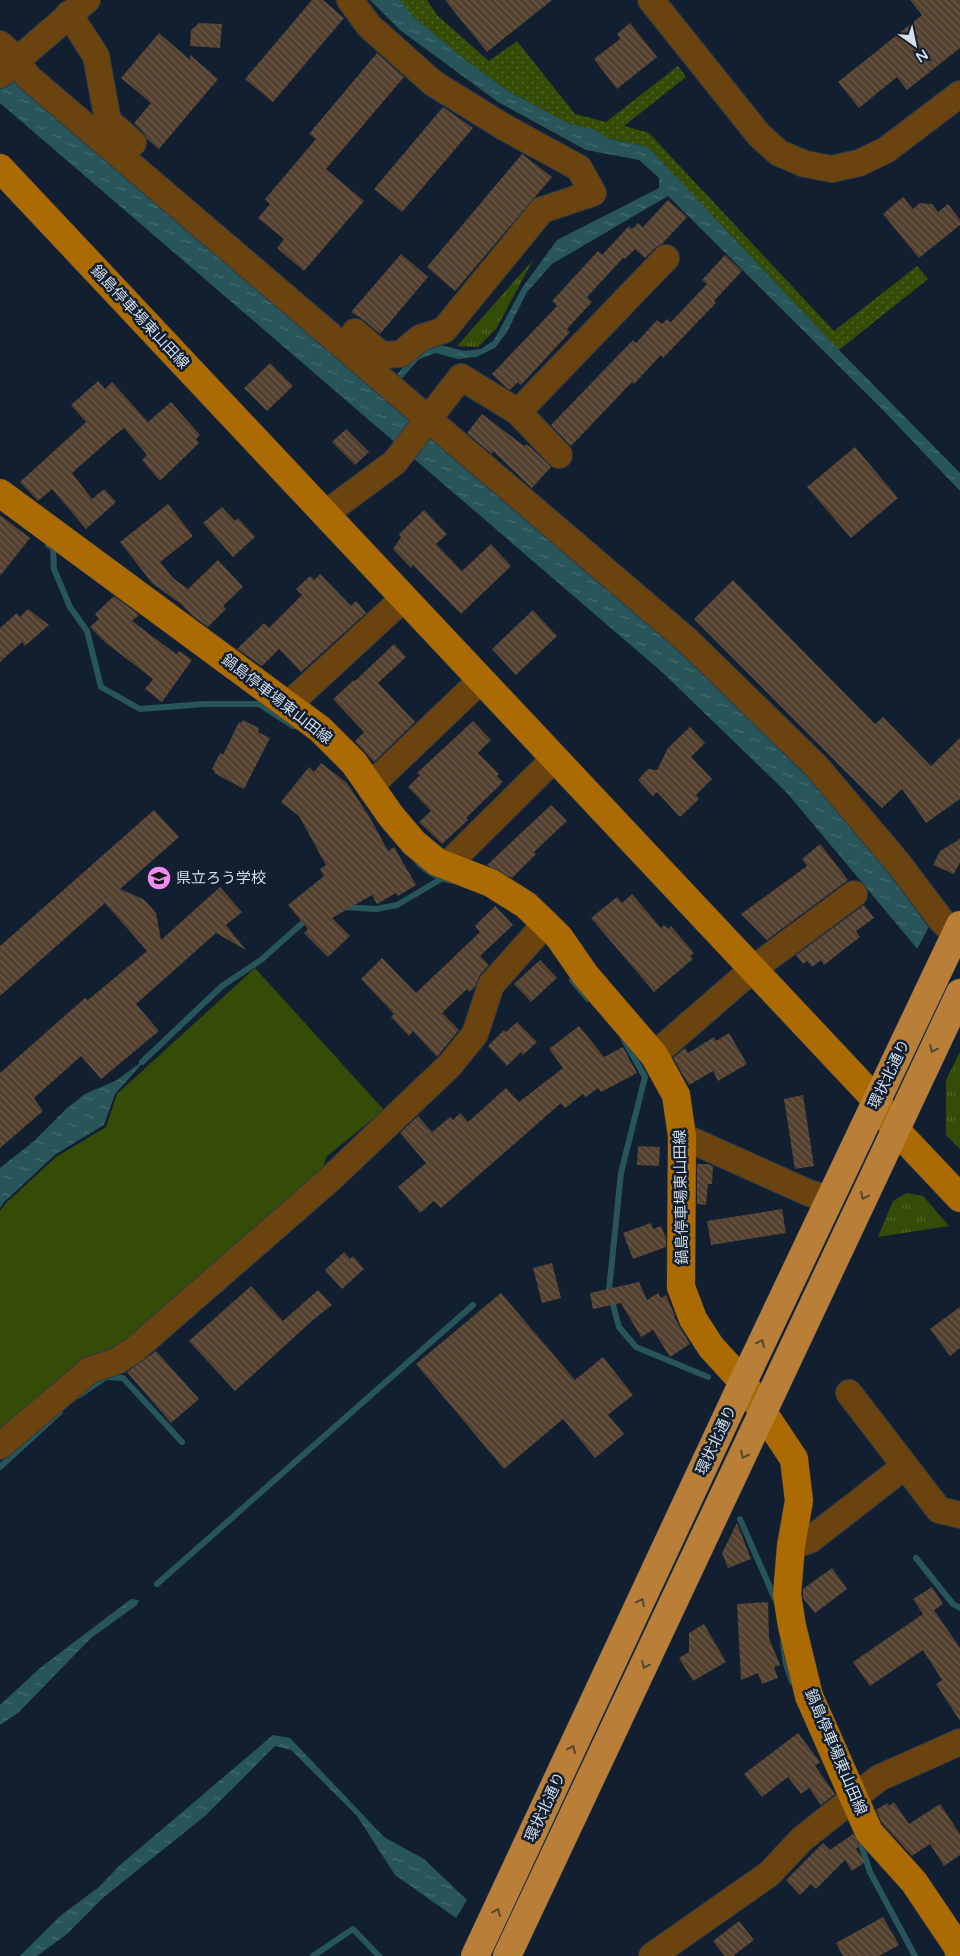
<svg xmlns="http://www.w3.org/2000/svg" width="960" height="1956" viewBox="0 0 960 1956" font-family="'Varela Round','Noto Sans JP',sans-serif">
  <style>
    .grass { fill: url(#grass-tufts) }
    .park { fill: #354c07 }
    .garden { fill: url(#garden-dots) }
    .water { fill: url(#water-ripples) }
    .pier { fill: #111f30 }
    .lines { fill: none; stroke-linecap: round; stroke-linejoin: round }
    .stream { stroke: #275559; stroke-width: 6 }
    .building { fill: url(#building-back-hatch) }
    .minor-casing { stroke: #2d3a4a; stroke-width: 28 }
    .major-casing { stroke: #2d3a4a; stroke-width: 29 }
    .highway-casing { stroke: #2d3a4a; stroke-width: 29 }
    .minor { stroke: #6a430e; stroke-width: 26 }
    .major { stroke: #ab6a02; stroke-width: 28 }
    .highway { stroke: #b97f39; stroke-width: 28 }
    .oneway { stroke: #544534 }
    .labels { text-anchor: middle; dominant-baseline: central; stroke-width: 5; stroke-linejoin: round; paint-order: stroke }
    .street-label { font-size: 15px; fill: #d6dfeb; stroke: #111f30 }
    .poi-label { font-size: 15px; fill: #d6dfeb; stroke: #111f30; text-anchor: start }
  </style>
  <defs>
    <pattern id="grass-tufts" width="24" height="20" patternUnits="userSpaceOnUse" patternTransform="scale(1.25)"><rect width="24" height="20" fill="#354c07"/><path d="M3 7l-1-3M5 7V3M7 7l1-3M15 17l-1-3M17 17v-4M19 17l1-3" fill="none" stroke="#52652b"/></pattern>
    <pattern id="garden-dots" width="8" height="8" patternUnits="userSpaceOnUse" patternTransform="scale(1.25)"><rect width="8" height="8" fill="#354c07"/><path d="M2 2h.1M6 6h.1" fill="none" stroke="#52652b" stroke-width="1.8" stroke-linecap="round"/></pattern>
    <pattern id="water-ripples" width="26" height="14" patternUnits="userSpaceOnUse" patternTransform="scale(1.25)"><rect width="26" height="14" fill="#275559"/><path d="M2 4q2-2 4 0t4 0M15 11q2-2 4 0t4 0" fill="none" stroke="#466d71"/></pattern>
    <pattern id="building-back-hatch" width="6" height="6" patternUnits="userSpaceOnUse" patternTransform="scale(1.25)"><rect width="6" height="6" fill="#53402e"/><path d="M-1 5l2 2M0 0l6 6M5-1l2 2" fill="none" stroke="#6b5b4c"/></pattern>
  </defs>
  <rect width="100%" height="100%" fill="#111f30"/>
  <g class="grass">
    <polygon points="533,260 496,329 478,347 457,346"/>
    <polygon points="960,1052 960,1149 946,1135 946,1080"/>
    <polygon points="906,1193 923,1196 949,1226 878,1237 893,1201"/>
  </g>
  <polygon class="park" points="255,968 384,1110 326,1157 323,1168 132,1337 89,1360 0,1432 0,1211 5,1204 56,1157 106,1127 117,1094"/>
  <polygon class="garden" points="400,0 427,0 438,16 489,61 517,41 575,114 606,122 678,66 686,77 624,126 649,133 834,331 917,266 928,279 839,350 648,147 607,138 595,130 568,123 508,91 468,62 414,17"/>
  <g class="water">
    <polygon points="370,0 400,0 414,17 468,62 508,91 568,123 596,130 607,138 648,147 839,350 960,473 960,491 882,409 668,196 552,264 527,292 507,332 495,348 476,357 458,359 435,353 418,360 398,383 394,378 413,355 435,344 465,351 481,349 494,340 522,288 557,240 659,188 659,178 639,160 586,150 498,102 400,30"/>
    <polygon points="0,69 681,652 811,777 879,859 923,920 960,968 960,1000 788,794 662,672 0,103"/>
    <polygon points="148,1057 115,1094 104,1125 56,1154 4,1202 0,1208 0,1168 34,1141 66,1109 85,1094 117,1080"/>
    <polygon points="131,1599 139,1600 137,1605 91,1638 18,1713 0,1725 0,1705 40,1668"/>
    <polygon points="273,1735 290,1738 384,1837 424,1859 467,1900 456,1918 395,1875 357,1816 291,1750 275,1746 205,1816 104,1897 67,1934 37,1956 20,1956 60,1916 99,1887 120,1865"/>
  </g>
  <polygon class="pier" points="930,925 960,963 960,1002 916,951"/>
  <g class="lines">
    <g class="stream">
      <polyline points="48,545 53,548 54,569 70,607 87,631 101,687 140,709 204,704 259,704 293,726"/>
      <path d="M418,863c10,10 21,16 35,18"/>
      <polyline points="343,907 376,909 397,905 441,879"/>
      <polyline points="572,980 588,999"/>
      <polyline points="623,1038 645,1077 621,1173 609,1290 619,1327 636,1347 708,1377"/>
      <polyline points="142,1062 222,986 261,960 308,918"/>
      <polyline points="78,1396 106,1377 123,1378 182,1442"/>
      <polyline points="0,1467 60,1412"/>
      <polyline points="740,1519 775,1599"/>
      <polyline points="916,1558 953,1604 960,1608"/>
      <polyline points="157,1584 473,1305"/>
      <polyline points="783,1643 786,1664 792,1682"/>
      <polyline points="858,1836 870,1872 915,1956"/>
      <polyline points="313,1956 353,1929 379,1956"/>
    </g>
  </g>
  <g class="building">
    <polygon points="312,0 323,0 344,18 273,102 245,79"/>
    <polygon points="445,0 552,0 487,52"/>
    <polygon points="910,0 960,0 960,48 907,90 897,77 859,108 838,82 922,15"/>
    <polygon points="199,23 222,24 220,48 190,46 191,30"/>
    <polygon points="630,23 657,57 617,89 594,59 620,39 617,34"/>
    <polygon points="159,33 190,60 190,55 218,79 159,149 147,139 143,132 134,123 151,103 121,78"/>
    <polygon points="377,53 404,77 326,169 364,201 304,271 277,248 284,239 258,218 270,204 265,199 316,139 309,134"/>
    <polygon points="443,107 473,128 402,212 374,189"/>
    <polygon points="522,154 552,177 455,291 427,267"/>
    <polygon points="903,197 913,209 920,203 932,204 938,212 948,204 960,220 960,225 919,258 883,214"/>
    <polygon points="668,200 687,217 662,244 655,248 645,258 635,249 625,259 623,258 587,297 592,302 567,329 570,332 521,385 518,382 510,390 507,388 492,374 557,306 552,301 598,251 602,255 629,226 632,229 638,223 643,227"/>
    <polygon points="401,254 428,277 380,334 365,321 351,312"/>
    <polygon points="725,255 742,271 714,301 716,303 663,358 661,355 634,384 632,382 571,446 551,425 633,340 636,343 657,320 662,324 667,319 671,322 707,284 702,280"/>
    <polygon points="270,363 293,386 267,411 244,388"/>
    <polygon points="98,381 105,389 112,382 148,422 171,402 200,435 196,439 199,443 160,481 142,460 147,455 124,428 115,435 72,473 92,499 104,489 116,502 86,529 52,489 38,501 20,482 86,422 71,405"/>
    <polygon points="482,414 524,446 526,444 530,447 551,467 532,488 493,451 492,454 467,433"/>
    <polygon points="346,429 369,452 355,465 332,442"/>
    <polygon points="855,447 898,498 851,538 807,487"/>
    <polygon points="168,504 193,536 160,562 173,578 188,589 218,560 243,587 223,606 226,609 208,627 193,616 181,604 152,583 120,542"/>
    <polygon points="222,507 235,521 238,518 255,537 233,557 203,523"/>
    <polygon points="424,510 447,534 436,544 462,571 491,544 511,566 461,614 413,565 411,568 393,549 401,537 399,534"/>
    <polygon points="0,515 30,538 0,576"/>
    <polygon points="320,574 351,606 356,601 366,613 301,672 279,649 262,666 237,649 264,623 269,628 302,595 296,589 310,576 314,580"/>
    <polygon points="733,580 875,724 883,717 931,766 960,738 960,799 926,823 902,789 882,808 694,619"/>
    <polygon points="114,596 139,615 132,621 176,654 179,651 192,660 162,702 145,689 153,679 106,643 90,627 99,619 95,614"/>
    <polygon points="28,609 49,625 25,646 22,642 0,662 0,628 17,613 20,617"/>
    <polygon points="533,610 557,636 516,675 492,649"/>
    <polygon points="394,644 406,657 378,683 415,722 374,762 355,741 364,732 333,699 354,680 355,681"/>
    <polygon points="243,720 259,728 258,732 270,738 244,789 214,773 215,771 212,769 220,753 223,755 239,722 241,723"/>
    <polygon points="473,721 491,740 478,753 499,774 497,776 503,782 466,818 468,820 442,844 419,822 431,811 408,787 420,775 417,773"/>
    <polygon points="690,727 705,743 691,757 712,779 696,795 699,799 680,817 657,792 653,796 638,780 648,769 657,770 668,748"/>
    <polygon points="321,763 347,783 369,816 388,851 394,847 416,885 398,896 396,893 377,904 372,895 332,918 350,936 328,957 304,933 308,929 288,905 324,876 320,869 326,865 299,816 281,802 309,767 314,772"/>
    <polygon points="551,805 567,821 534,852 536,854 512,878 487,865"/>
    <polygon points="154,810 179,837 120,889 143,899 149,905 156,913 161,940 220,887 242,912 226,925 246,950 216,933 136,1004 159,1031 101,1079 81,1056 34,1098 43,1111 0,1148 0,1073 85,998 88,1000 147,951 105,903 0,996 0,946"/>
    <polygon points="960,839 960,862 954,874 933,865 940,851"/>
    <polygon points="820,844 848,880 767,940 741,914 807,866 802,859"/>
    <polygon points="632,894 661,928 664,925 668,929 671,926 694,953 690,956 693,959 654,992 591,918 617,897 622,903"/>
    <polygon points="864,905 874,918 856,931 860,937 824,965 821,960 812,967 807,961 803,964 796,955"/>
    <polygon points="495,906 513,925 480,956 489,965 480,975 475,987 469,992 467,989 442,1013 459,1030 437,1057 413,1031 409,1036 391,1017 394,1014 361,979 382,958 416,993 480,932 475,926"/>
    <polygon points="540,960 557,978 531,1002 514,984"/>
    <polygon points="517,1022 537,1042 523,1055 521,1052 507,1066 488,1046 504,1030 506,1032"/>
    <polygon points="579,1026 604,1057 623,1047 637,1073 601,1092 598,1088 586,1097 583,1094 565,1108 561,1103 441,1208 434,1201 420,1213 398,1187 426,1163 400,1133 418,1116 432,1132 450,1117 453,1120 460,1113 468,1122 506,1088 519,1102 563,1068 549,1049"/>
    <polygon points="729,1033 747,1064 718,1081 713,1071 689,1085 673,1058 685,1048 688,1053 714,1037 716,1041"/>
    <polygon points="803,1095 814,1166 795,1169 784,1099"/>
    <polygon points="638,1146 660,1147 659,1166 637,1165"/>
    <polygon points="697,1164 708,1164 713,1166 712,1184 708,1184 706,1205 697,1204"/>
    <polygon points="782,1209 786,1233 711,1245 707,1221"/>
    <polygon points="651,1223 653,1229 661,1226 666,1238 666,1247 633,1259 623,1233"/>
    <polygon points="344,1252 350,1259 353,1256 364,1269 342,1289 325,1270"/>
    <polygon points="552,1263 561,1298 542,1303 533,1268"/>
    <polygon points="639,1282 647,1300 658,1293 661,1298 666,1295 675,1316 674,1317 690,1344 670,1357 653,1330 641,1337 621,1303 593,1309 590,1293"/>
    <polygon points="251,1286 283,1321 318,1290 332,1305 313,1320 235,1391 189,1341"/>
    <polygon points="501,1293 575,1380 603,1357 633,1395 608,1415 624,1434 595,1458 563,1419 504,1469 416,1364"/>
    <polygon points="960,1307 960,1348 950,1356 930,1329"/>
    <polygon points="156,1351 199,1399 171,1423 127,1372"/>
    <polygon points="737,1523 751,1559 728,1568 722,1553"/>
    <polygon points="832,1568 847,1589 815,1613 803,1598 803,1589"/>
    <polygon points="932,1587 943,1604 934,1610 960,1648 960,1721 936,1684 942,1680 923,1650 870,1686 853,1662 923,1614 913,1599"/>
    <polygon points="768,1602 769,1638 780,1665 774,1667 778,1678 762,1684 758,1673 741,1680 737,1604"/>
    <polygon points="704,1624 726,1662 693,1681 679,1658 689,1652 689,1633"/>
    <polygon points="798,1733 820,1762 815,1766 835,1794 821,1805 809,1788 801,1794 788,1777 762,1797 744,1774"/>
    <polygon points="894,1802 909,1824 940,1804 960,1834 960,1855 944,1866 930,1844 912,1856 882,1823 876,1810 887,1803 889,1806"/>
    <polygon points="853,1834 860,1845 856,1849 865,1862 852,1871 845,1860 816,1889 811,1884 800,1895 786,1880 823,1843 830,1850"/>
    <polygon points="883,1917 899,1945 879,1956 843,1956 836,1943"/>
    <polygon points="739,1921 754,1940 733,1956 725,1956 713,1941"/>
  </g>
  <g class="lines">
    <g class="minor-casing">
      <g id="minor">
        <polyline points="350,0 369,26 433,83 504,127 579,168 593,193 542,210 444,330 420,338 401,354 381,355 355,332"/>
        <polyline points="651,0 759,135 779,153 805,164 832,169 859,163 886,150 960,94"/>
        <polyline points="69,14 96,56 108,121 133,143"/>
        <polyline points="0,44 17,60 28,77 689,642 816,766 898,863 941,920 960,939"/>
        <polyline points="0,75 87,0"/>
        <polyline points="559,455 518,412 666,258"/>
        <polyline points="325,514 395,462 461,377 518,412"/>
        <polyline points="288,705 404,598"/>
        <polyline points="370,786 481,680"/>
        <polyline points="446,866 555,758"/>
        <polyline points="654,1055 753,969 854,894"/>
        <polyline points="682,1136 809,1193 830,1199"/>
        <polyline points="849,1393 939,1510 960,1515"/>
        <polyline points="0,1446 90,1370 117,1361 134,1350 329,1180 450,1065 475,1034 491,985 546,923"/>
        <polyline points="791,1546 810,1540 905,1466"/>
        <polyline points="652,1956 769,1874 802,1839 879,1778 960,1742"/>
      </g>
    </g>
    <g class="major-casing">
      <g id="major">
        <polyline points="0,168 876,1100 895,1129 960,1198"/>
        <polyline points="0,493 320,729 354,763 391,816 414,843 437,862 491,883 526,905 559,937 586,976 654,1055 676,1095 682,1136 681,1287 693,1319 711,1347 743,1382 794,1459 799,1501 791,1546 787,1595 792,1626 809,1696 869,1832 914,1882 957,1946 960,1955"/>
      </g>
    </g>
    <g class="highway-casing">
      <g id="highway">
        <polyline points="475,1956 743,1382 960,925"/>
        <polyline points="507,1956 960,993"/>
      </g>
    </g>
    <use href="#minor" class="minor"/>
    <use href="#major" class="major"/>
    <use href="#highway" class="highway"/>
  </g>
  <defs><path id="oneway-chevron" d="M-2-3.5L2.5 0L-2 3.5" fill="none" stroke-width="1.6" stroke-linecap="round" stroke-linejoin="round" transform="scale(1.25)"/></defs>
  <g class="oneway">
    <use href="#oneway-chevron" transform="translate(933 1049) rotate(116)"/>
    <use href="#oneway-chevron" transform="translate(864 1196) rotate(115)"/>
    <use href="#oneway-chevron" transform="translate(761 1343) rotate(-65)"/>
    <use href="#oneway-chevron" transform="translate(744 1455) rotate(115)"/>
    <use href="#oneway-chevron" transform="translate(641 1602) rotate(-65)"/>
    <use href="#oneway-chevron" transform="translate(645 1665) rotate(115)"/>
    <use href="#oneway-chevron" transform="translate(572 1749) rotate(-65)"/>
    <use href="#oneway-chevron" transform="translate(497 1912) rotate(-65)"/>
  </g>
  <defs>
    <g id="school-disc" transform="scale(1.25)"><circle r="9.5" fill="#f08bf5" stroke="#111f30"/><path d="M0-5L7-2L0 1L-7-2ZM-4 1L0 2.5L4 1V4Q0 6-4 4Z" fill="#111"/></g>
  </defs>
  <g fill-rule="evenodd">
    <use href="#school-disc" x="159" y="878"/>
  </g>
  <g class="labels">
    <g class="street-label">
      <text transform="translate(140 317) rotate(47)">鍋島停車場東山田線</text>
      <text transform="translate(277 699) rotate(38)">鍋島停車場東山田線</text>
      <text transform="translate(889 1074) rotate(-64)">環状北通り</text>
      <text transform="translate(681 1197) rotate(-91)">鍋島停車場東山田線</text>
      <text transform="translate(716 1440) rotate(-65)">環状北通り</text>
      <text transform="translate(836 1752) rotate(67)">鍋島停車場東山田線</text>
      <text transform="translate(545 1807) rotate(-65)">環状北通り</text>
    </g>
    <g class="poi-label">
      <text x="176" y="878">県立ろう学校</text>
    </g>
  </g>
  <g transform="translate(915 45) rotate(147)" stroke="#111f30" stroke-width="4" paint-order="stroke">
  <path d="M0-4L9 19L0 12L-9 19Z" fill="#d6dfeb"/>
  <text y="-8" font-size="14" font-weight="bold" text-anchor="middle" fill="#d6dfeb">N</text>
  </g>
</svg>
